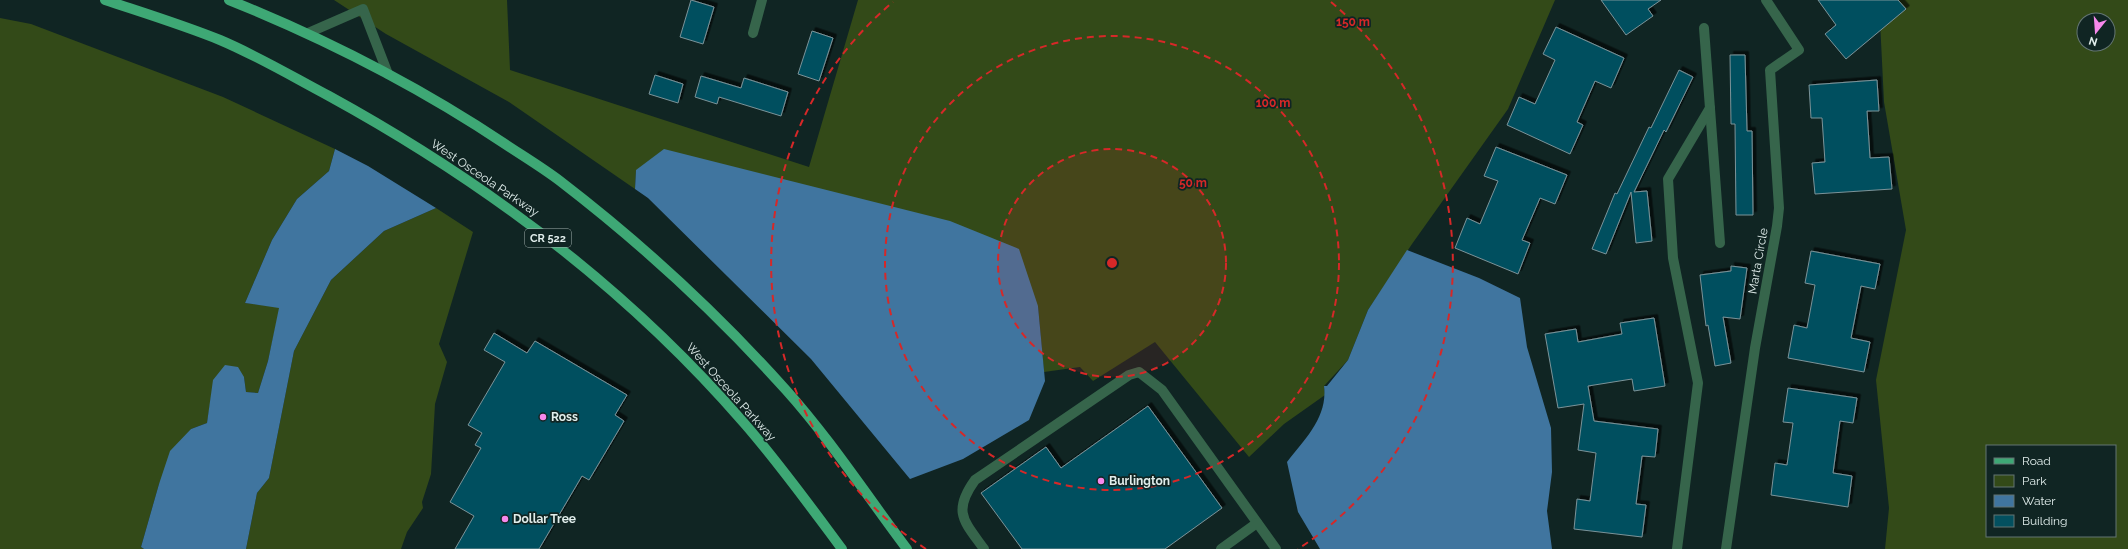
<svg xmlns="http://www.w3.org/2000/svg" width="2128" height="549" viewBox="0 0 2128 549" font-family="Raleway,sans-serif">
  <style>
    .green { fill: #334a18; fill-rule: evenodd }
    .water { fill: #40759f }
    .building { fill: #03505f; stroke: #7b9399; filter: url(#shadow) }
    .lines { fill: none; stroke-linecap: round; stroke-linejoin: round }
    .minor { stroke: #36654b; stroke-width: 10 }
    .major { stroke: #3ea875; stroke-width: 10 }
    .ring { fill: none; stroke: #d62828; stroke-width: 2; stroke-dasharray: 7 5 }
    .poi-dot { fill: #f788eb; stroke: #102523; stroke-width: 1.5 }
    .labels { text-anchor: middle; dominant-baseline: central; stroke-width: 3.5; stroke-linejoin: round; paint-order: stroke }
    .shield { fill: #102523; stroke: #a2b1af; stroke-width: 1 }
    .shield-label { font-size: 11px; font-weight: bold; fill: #e0edeb }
    .street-label { font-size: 12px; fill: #e0edeb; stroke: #102523 }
    .poi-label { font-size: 12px; font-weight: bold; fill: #e0edeb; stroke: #102523; text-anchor: start }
    .centre { fill: #d62828; stroke: #102523; stroke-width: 2 }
    .ring-label { font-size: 12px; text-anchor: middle; font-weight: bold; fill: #d62828; stroke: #102523; stroke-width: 3.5; stroke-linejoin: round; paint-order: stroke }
  </style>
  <defs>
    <filter id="shadow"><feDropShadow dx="3.5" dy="-3.5" stdDeviation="0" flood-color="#0009"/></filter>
  </defs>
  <rect width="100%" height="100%" fill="#102523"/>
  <g class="green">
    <polygon points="334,0 507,0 510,70 809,167 858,0 1555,0 1508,109 1412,244 1368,310 1348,360 1324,386 1325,395 1284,424 1249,457 1155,342 1093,381 1080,367 1044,372 1038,306 636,170 635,189 509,102 386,34"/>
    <path d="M1873,0h255v549h-243l4,-41 -13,-128 30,-150 -22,-128 -4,-81zM2084,20h24v24h-24zM1987,446h128v90h-128z"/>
    <polygon points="0,18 31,24 223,97 335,149 329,171 297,199 272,240 245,303 280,307 268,361 258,393 246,392 244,377 214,380 207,423 191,429 159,484 141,547 144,549 0,549"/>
    <polygon points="436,208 473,232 439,344 447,362 435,404 431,474 422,502 423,508 407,532 401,549 246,549 257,493 269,478 294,351 331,280 384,231"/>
  </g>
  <g class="water">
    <polygon points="335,149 368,166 436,208 384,231 331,280 294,351 269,478 257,493 246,549 144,549 141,547 159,484 170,451 191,429 207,423 213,380 225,365 238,367 244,377 246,392 258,393 268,361 279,308 245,303 272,240 297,199 329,171"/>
    <polygon points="664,149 950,221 1019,249 1038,306 1045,381 1029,420 963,459 910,479 811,359 648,198 635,189 636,170"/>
    <path d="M1407,250l72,28 41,20 7,49 24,81 1,44 -5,39 5,38h-232l-22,-37 -11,-50c18,-23 41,-45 37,-76h3l21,-26 20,-50z"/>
  </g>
  <g class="building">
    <polygon points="691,0 714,7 703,44 680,37"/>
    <polygon points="1601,0 1661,0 1648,9 1653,16 1626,35"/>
    <polygon points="1818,0 1898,0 1906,9 1846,59 1825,34 1836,25"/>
    <polygon points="1556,27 1624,58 1611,88 1595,81 1577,122 1583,125 1570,154 1507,125 1519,97 1535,104 1555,60 1543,54"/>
    <polygon points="812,31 833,38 819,81 798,74"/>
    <polygon points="1730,55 1745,55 1747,131 1752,131 1753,215 1736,215 1735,124 1731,124"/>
    <polygon points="1679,70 1693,77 1666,132 1664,130 1634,192 1647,191 1652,241 1636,243 1631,192 1606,254 1592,249 1615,193 1617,194 1649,127 1651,128"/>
    <polygon points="655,75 683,84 678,103 649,94"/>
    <polygon points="701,76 741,88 744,78 788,92 781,116 719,97 717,104 695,97"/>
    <polygon points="1877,80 1879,111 1867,111 1870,158 1889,157 1892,189 1815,194 1812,163 1825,162 1822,118 1811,118 1809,85"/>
    <polygon points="1496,147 1567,175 1555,204 1540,198 1522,240 1530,243 1518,274 1455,248 1467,218 1480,224 1498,181 1484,176"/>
    <polygon points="1811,251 1880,264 1875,289 1861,286 1851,338 1870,342 1864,372 1788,358 1794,325 1807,328 1815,285 1805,283"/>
    <polygon points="1731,266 1747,268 1740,319 1723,317 1731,363 1715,366 1708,325 1706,326 1700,275 1731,271"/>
    <polygon points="1654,318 1665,386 1634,391 1632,379 1588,386 1594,421 1658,429 1655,457 1642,456 1636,504 1646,505 1642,537 1574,529 1577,499 1590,501 1596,453 1578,450 1584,404 1558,408 1545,334 1576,329 1578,342 1622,334 1620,323"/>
    <polygon points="494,333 527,353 535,341 627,395 615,415 624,421 589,480 582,476 539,549 455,549 474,516 450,502 481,448 475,445 482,433 468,425 505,362 484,350"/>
    <polygon points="1788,388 1857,398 1853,423 1840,421 1833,473 1852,476 1848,507 1771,495 1775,463 1787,465 1793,423 1783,422"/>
    <polygon points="1148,406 1222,508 1165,549 1022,549 981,493 1046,447 1061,468"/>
  </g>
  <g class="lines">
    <g class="minor">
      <polyline points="1704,28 1720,243"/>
      <polyline points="308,33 363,9 388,74"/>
      <polyline points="753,33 762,0"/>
      <path d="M984,549c-20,-28 -32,-37 -9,-69l154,-105 10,-3 23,18 114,159"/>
      <polyline points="1221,549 1257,523"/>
      <polyline points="1677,549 1698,383 1673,258 1668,179 1710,108"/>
      <polyline points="1726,549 1755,348 1777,226 1779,208 1770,70 1799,50 1766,0"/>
    </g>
    <g class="major">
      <path d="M105,0c39,13 78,25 115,40 38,16 73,37 109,56 155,85 299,193 415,327 35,40 66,83 98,126"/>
      <path d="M229,0c97,39 189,86 276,144 18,12 38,24 55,37 82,63 157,132 226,209 44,49 81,106 121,159"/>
    </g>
  </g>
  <circle cx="1112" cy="263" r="114" fill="#d62828" fill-opacity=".12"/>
  <g class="ring">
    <circle cx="1112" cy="263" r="114"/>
    <circle cx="1112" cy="263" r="227"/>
    <path d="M926 549A341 341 0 0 1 893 2M1331 2A341 341 0 0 1 1298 549"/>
  </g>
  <g class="poi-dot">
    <circle cx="543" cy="417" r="4"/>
    <circle cx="1101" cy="481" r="4"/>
    <circle cx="505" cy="519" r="4"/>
  </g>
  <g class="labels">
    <rect class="shield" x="525" y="229" width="46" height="18" rx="3"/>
    <g class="shield-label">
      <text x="548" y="238">CR 522</text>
    </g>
    <g class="street-label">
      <text transform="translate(485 178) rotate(34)">West Osceola Parkway</text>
      <text transform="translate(1758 261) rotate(-80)">Marta Circle</text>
      <text transform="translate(731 392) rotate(48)">West Osceola Parkway</text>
    </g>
    <g class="poi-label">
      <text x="551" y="417">Ross</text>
      <text x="1109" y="481">Burlington</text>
      <text x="513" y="519">Dollar Tree</text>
    </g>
  </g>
  <circle cx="1112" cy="263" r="6" class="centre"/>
  <g class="ring-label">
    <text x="1353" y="26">150 m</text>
    <text x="1273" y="107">100 m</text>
    <text x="1193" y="187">50 m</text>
  </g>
  <rect x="1986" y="445" width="130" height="92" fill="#102523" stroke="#637573"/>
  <rect x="1994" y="458" width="20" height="6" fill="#3ea875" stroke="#637573"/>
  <text x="2022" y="465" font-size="12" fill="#e0edeb">Road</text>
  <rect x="1994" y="475" width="20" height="12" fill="#334a18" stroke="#637573"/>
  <text x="2022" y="485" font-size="12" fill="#e0edeb">Park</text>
  <rect x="1994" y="495" width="20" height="12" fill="#40759f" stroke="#637573"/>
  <text x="2022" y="505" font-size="12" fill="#e0edeb">Water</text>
  <rect x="1994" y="515" width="20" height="12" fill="#03505f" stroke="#637573"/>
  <text x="2022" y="525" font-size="12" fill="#e0edeb">Building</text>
  <g transform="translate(2096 32) rotate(197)"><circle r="19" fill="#102523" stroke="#637573"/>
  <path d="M0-3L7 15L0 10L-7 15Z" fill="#f788eb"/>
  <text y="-6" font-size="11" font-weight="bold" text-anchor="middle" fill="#e0edeb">N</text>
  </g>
</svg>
